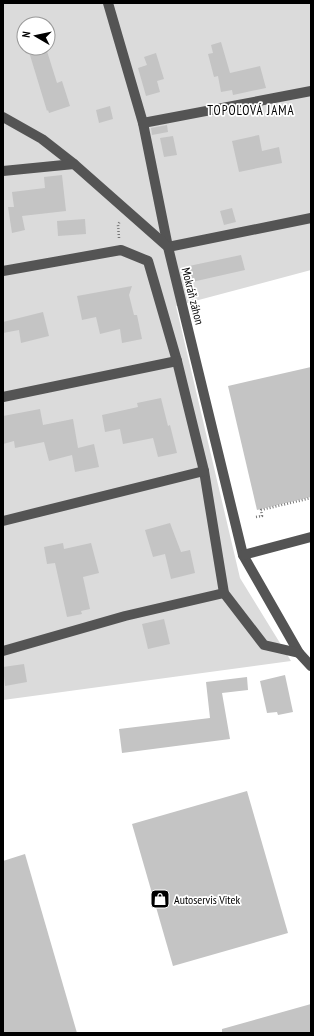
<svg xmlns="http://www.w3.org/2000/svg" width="314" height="1036" viewBox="0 0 314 1036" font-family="'PT Sans Narrow',sans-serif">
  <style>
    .green { fill: #dbdbdb; fill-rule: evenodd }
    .building { fill: #c4c4c4 }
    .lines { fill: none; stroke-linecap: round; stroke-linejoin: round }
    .path { stroke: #767676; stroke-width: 2.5; stroke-dasharray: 1 2; stroke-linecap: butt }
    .minor { stroke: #545454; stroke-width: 10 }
    .labels { text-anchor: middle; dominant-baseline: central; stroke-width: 3.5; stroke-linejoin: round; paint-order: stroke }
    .street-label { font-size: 12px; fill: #000; stroke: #fff }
    .poi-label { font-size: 12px; fill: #000; stroke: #fff; text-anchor: start }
    .neighbourhood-label { font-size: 13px; letter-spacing: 1px; fill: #000; stroke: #fff }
  </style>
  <rect width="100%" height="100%" fill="#fff"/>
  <path class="green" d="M3,3h308v267l-135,36 64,272 51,83 -288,39zM24,24h24v24h-24z"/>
  <g class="building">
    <polygon points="221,42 230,73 260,66 266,88 233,95 232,90 221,92 218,76 214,77 208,54 213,53 211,45"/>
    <polygon points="43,48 46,48 57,83 62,81 70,106 49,113 48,110 47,111 29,52"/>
    <polygon points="156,53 164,79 157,81 160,92 146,96 138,68 147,65 144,57"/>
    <polygon points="110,106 113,119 99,123 96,110"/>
    <polygon points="167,125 168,132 152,135 151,128"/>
    <polygon points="259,135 262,151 279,147 282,163 239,172 232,141"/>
    <polygon points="173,136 177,155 164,157 160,138"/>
    <polygon points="62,175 66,211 22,216 25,230 12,233 8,207 14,207 12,192 45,188 44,177"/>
    <polygon points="232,208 236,222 224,225 220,211"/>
    <polygon points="85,219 86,234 58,236 57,221"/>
    <polygon points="241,255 245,270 192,282 189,266"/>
    <polygon points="132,286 129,295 134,315 137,315 142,339 122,343 120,329 100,334 96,317 82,320 77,296"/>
    <polygon points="43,312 49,336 21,343 19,330 3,333 3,322"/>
    <polygon points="311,367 311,497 257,510 228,386"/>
    <polygon points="161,398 168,426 170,425 177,453 158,457 153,438 123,444 120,429 105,432 102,415 138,407 137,403"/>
    <polygon points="40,409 43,425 73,419 78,448 94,444 99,467 75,472 72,455 49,461 44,442 15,448 14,441 3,444 3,416"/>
    <polygon points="170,523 181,552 190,550 195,573 171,579 165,554 153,557 145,530"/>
    <polygon points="63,543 64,549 91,543 99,573 83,577 90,609 81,611 82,614 67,617 55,563 47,564 44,547"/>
    <polygon points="164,619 170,644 148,649 142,624"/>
    <polygon points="24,664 27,682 5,686 3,667"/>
    <polygon points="285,675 293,712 278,715 277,712 267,713 260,681"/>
    <polygon points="247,677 248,690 222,693 230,739 122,753 119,729 210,718 206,682"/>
    <polygon points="247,791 288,933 173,966 132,824"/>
    <polygon points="25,854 77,1033 3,1033 3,861"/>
    <polygon points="311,1004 311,1033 222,1033 222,1029"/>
  </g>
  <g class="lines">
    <g class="path">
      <polyline points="119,238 118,225 120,221"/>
      <polyline points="256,517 262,516 261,510 311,498"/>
    </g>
    <g class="minor">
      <polyline points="108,3 143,123 168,247 311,218"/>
      <polyline points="3,117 42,139 74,164 168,247 243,555 299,653 311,666"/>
      <polyline points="143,123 311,91"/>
      <polyline points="3,171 74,164"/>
      <polyline points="3,271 121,250 148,261 177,361 204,471 224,593 264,645 299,653"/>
      <polyline points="3,397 177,361"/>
      <polyline points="3,521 204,471"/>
      <polyline points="243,555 311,537"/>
      <polyline points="3,651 125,616 224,593"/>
    </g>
  </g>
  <defs>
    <g id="shop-square" transform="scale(1)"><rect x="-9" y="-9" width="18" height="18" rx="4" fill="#000" stroke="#fff"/><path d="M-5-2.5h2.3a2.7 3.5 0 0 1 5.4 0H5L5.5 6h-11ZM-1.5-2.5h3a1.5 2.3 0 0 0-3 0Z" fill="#fff"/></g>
  </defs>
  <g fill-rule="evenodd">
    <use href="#shop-square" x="160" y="899"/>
  </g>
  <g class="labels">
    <g class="street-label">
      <text transform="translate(193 296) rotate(76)">Mokráň záhon</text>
    </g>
    <g class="poi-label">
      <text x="174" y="899">Autoservis Vitek</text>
    </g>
    <g class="neighbourhood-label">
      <text x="251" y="110">TOPOĽOVÁ JAMA</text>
    </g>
  </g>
  <rect width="314" height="1036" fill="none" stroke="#000000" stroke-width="8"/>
  <g transform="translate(36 36) rotate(279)"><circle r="19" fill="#ffffff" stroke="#999999"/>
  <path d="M0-3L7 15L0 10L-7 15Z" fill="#000000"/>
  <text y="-6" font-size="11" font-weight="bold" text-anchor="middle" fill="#000000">N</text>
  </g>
</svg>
